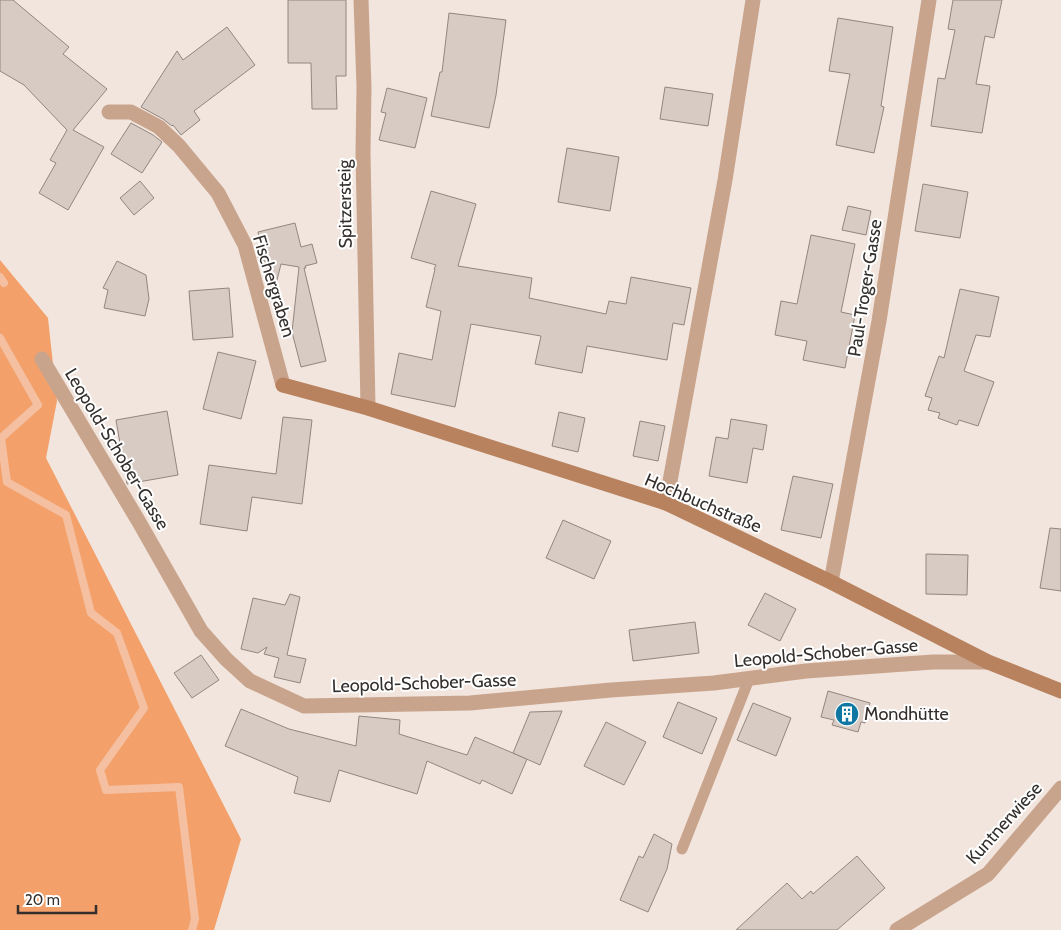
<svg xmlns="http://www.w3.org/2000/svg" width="1061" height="930" viewBox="0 0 1061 930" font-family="Cabin,sans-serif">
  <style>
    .forest { fill: #f3a06a }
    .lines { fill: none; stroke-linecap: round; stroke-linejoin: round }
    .stream { stroke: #f4c0a1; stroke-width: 8 }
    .building { fill: #d8cbc4; stroke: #92867f }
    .lane { stroke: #c9a48d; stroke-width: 11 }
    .street { stroke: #c9a48d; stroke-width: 15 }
    .secondary { stroke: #b8825f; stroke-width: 15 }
    .labels { text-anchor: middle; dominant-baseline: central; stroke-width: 4; stroke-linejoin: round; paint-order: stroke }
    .street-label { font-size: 18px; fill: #342f2c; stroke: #fff }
    .poi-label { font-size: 18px; fill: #342f2c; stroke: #fff; text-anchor: start }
  </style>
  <rect width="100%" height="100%" fill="#f2e5dd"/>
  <polygon class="forest" points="0,260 48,318 57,401 46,458 241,839 214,930 0,930"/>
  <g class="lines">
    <g class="stream">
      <polyline points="0,277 4,283"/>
      <polyline points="0,338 38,405 1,438 7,482 66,515 91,613 117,633 144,708 100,770 106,790 179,787 195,919 192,930"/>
    </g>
  </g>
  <g class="building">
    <polygon points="0,0 13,0 69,47 63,54 107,89 73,130 104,147 68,210 39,193 56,163 50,160 67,130 24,85 0,71"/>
    <polygon points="288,0 346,0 346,76 336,76 337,109 312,109 311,63 288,63"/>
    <polygon points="953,0 1002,0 994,38 985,36 976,84 990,86 982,133 931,126 938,78 945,79 955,30 948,29"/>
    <polygon points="449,13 506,20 496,95 489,128 431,116 440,72 442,72"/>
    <polygon points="838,18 893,27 881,106 884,107 874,153 836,145 850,74 829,71"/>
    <polygon points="227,27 255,65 194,111 200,120 181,135 173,125 172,126 163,119 141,107 177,51 183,60"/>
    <polygon points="665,87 713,94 708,126 660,119"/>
    <polygon points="387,88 427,98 415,148 379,140 386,113 381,112"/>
    <polygon points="131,123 153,135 162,142 142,173 111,154"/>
    <polygon points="567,148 619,157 610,211 558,202"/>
    <polygon points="140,181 154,198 134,215 120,198"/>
    <polygon points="923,184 968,192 960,238 915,231"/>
    <polygon points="431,191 476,204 458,266 532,278 529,298 606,314 609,301 626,304 631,277 691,288 684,325 673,323 667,360 587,346 582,373 535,364 541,336 471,324 455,407 391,394 399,353 432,360 441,311 426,307 435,269 434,269 436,265 411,258"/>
    <polygon points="848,206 871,211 866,235 842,230"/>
    <polygon points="295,223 301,247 312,244 317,263 305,266 306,268 304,268 326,361 301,367 292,332 299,267 281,264 273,296 265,261 259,260 258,257 263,256 258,232"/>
    <polygon points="811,235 855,244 841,312 855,315 845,368 803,360 807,341 775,335 781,301 797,304"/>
    <polygon points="117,261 146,275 149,299 145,316 104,308 108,290 103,288"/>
    <polygon points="229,288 233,337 193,340 189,291"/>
    <polygon points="960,289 999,297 990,337 976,335 964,371 994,382 978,426 959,420 957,425 938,418 940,413 928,410 932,398 925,396 939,356 944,358"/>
    <polygon points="218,352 256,361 241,419 203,409"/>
    <polygon points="167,411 178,475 127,484 116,420"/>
    <polygon points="559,412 585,418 578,452 552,446"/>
    <polygon points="283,417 312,420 302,504 252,497 247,531 200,524 209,465 276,474"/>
    <polygon points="731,419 767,425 763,450 753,448 747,483 709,476 716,437 728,439"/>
    <polygon points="640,421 665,426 658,461 633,456"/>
    <polygon points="793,476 833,484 821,538 781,530"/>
    <polygon points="563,520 611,541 594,579 546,558"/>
    <polygon points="1050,528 1061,529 1061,591 1040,588"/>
    <polygon points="926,554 968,555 967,595 926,594"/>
    <polygon points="765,593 796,609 780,641 748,625"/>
    <polygon points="290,594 300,597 287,655 306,659 300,683 274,677 279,658 264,654 267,647 258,653 241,649 253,598 285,605"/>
    <polygon points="695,622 699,653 633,661 629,630"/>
    <polygon points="201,655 219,680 192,698 174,673"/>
    <polygon points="828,691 870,703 865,723 861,722 858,732 832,725 834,720 821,717"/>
    <polygon points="678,702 717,718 702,754 663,737"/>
    <polygon points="753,703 791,718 776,756 737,740"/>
    <polygon points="241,709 289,729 356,746 359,716 400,720 399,734 467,755 475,737 527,759 512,794 482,780 480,784 427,761 417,794 339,770 330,802 294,793 298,777 225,746"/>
    <polygon points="562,711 540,765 513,753 530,712"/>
    <polygon points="606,722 646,742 624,785 584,766"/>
    <polygon points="654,834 672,844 667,869 648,912 620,900 639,856 643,858"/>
    <polygon points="857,856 885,888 837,930 736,930 787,883 802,899 811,891 813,894"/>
  </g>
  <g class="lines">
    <polyline class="lane" points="682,849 749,679"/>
    <g class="street">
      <polyline points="361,0 364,87 363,153 368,408"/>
      <polyline points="109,112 131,112 159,127 179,146 218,193 245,245 283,385"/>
      <polyline points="42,359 139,522 201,631 226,659 250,681 304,706 470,703 611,690 714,683 806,671 933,662 988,662"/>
      <polyline points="666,503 725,180 753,0"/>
      <polyline points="831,582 879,321 929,0"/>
      <polyline points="897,930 988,874 1061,788"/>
    </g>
    <polyline class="secondary" points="283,385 368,408 666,503 831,582 988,662 1061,691"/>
  </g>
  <defs>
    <g id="building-disc" transform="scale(1.25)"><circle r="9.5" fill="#0e78a3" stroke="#fff"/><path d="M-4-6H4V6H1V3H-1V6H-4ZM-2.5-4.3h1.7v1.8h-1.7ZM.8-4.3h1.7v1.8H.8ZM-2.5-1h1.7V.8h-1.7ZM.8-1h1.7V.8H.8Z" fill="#fff"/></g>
  </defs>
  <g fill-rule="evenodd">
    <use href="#building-disc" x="847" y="714"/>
  </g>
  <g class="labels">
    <g class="street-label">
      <text transform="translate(345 204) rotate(-91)">Spitzersteig</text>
      <text transform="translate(274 286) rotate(73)">Fischergraben</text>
      <text transform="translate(865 288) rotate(-81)">Paul-Troger-Gasse</text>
      <text transform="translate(117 449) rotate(59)">Leopold-Schober-Gasse</text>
      <text transform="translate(703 503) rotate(23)">Hochbuchstraße</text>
      <text transform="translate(826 653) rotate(-5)">Leopold-Schober-Gasse</text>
      <text transform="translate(424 683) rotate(-2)">Leopold-Schober-Gasse</text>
      <text transform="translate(1004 823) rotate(-48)">Kuntnerwiese</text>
    </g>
    <g class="poi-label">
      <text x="864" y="714">Mondhütte</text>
    </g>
  </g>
  <path d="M18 905v8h78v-8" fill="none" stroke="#342f2c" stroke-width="2.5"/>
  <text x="25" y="905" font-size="15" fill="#342f2c" stroke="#ffffff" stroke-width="4" paint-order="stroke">20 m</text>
</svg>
